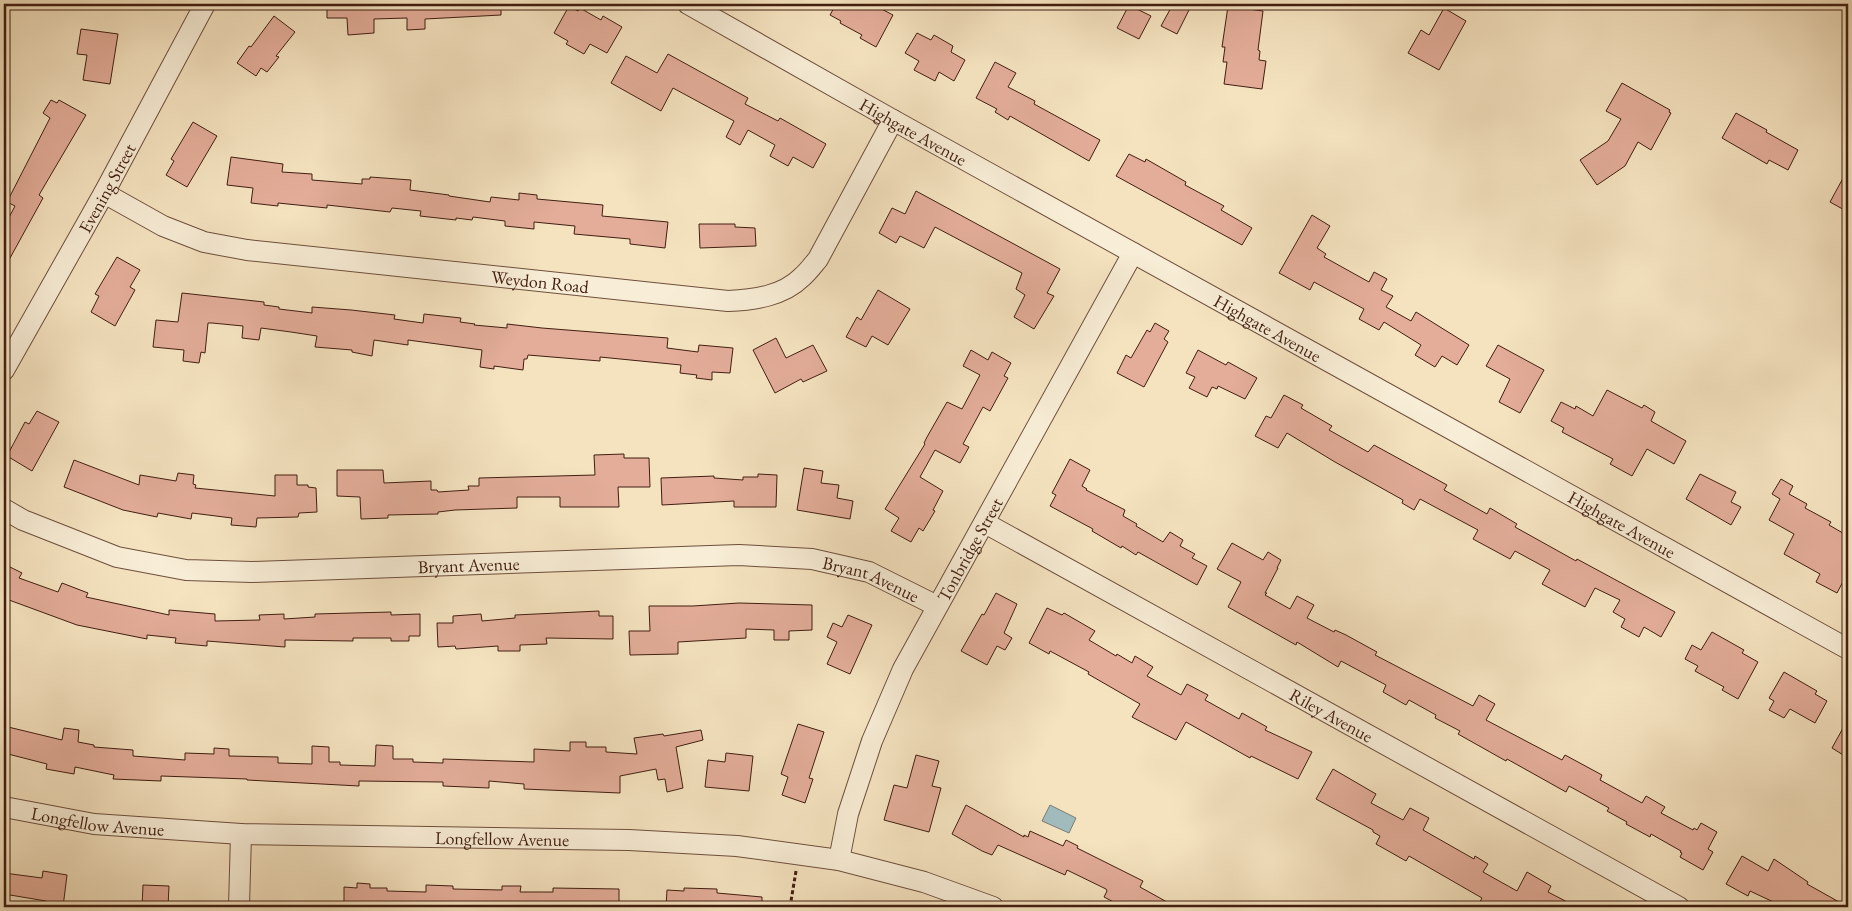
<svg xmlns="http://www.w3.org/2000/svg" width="1852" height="911" viewBox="0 0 1852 911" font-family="'EB Garamond',serif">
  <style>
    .water { fill: #a1bbbd; stroke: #7b7c78 }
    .building { fill: #e3ad99; stroke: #411e10 }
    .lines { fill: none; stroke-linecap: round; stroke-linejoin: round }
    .street-casing { stroke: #6e4f3c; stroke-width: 22 }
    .path { stroke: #411e10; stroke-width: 3; stroke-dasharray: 4 2.5; stroke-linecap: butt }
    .street { stroke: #f8edd6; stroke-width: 20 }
    .labels { text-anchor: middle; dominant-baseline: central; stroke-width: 4.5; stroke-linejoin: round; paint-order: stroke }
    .street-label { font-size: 18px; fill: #411e10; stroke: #f8edd6 }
  </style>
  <rect width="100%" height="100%" fill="#f5e3c0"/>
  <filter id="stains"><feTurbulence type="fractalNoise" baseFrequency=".004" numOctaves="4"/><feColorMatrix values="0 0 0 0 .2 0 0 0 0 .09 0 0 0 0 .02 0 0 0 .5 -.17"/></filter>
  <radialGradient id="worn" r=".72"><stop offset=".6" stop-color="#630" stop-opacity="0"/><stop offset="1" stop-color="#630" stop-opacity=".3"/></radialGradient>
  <polygon class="water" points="1050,805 1076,818 1069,833 1042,821"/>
  <g class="building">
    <polygon points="327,4 501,4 501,15 425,19 425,29 407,30 407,18 374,19 374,33 348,35 347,18 327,18"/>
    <polygon points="836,4 872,4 893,15 876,47 860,38 862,35 840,23 841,21 830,15"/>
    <polygon points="1173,4 1192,4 1177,34 1161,26"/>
    <polygon points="1129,5 1151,16 1139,39 1117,28"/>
    <polygon points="569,6 578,11 580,8 601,20 603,16 622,27 607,53 590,44 584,54 566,44 568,41 554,33"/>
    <polygon points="1228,6 1263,11 1258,50 1260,51 1259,60 1266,61 1262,89 1224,84 1227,62 1223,62 1225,47 1222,47"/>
    <polygon points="1444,8 1466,21 1439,70 1408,53 1421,30 1429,35"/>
    <polygon points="274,16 295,32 276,56 279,57 267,72 261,68 256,76 237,63 249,46 251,47"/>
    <polygon points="81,29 118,34 110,84 83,80 87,55 77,54"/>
    <polygon points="917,33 931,40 934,35 953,46 951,52 965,60 954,81 939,72 935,81 914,70 919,61 905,53"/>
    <polygon points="668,54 748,98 745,104 778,121 780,118 826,144 813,168 793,157 788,166 770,156 775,145 748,130 740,145 726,137 734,121 673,88 661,111 611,83 626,56 657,73"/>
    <polygon points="995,62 1016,73 1008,87 1035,101 1034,104 1100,140 1089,161 1010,116 1008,120 995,112 997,109 976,98"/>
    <polygon points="1622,83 1670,110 1669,112 1671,113 1651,150 1638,142 1625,166 1597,185 1580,160 1608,141 1621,119 1606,111"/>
    <polygon points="51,100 57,103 59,100 86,115 39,195 43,198 4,269 4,227 15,206 7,202 50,118 43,113"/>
    <polygon points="1736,113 1767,130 1766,132 1798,150 1788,170 1769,160 1767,164 1722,138"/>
    <polygon points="193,122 217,136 187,187 166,175 174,161 171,159"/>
    <polygon points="1129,154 1145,162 1146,159 1186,182 1185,185 1224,206 1221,210 1252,228 1242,245 1116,176"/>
    <polygon points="231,157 283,164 282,172 312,174 312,180 362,184 362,179 370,179 370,177 411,180 410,190 449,195 449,196 490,202 491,197 519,200 519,193 537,195 537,199 603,205 602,216 668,222 665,248 630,244 630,239 574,234 575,226 534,222 534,229 505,226 505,221 473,217 472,220 456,218 456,220 420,216 421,211 392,208 390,212 327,205 327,208 278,203 278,206 251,203 253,188 227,185"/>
    <polygon points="1848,169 1848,212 1830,202"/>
    <polygon points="916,191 1060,269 1047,293 1054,296 1034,329 1014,317 1025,295 1016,289 1022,273 935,227 924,248 900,236 896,243 879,233 892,208 905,214"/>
    <polygon points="1312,215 1330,226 1317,248 1326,254 1324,257 1369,282 1374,272 1387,279 1381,290 1393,296 1386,307 1411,321 1416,312 1469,345 1457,365 1442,356 1435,367 1415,355 1421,345 1384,322 1379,330 1359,319 1364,309 1314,282 1310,290 1279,273"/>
    <polygon points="699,224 735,224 735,227 755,228 756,246 700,248"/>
    <polygon points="117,257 140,270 130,287 135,290 115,326 91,312 99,296 95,294"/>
    <polygon points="878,290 910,309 888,345 872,336 866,347 846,337 857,317 861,320"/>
    <polygon points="182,293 264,302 264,305 279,307 279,309 312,313 312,307 351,310 395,315 394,319 423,323 424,314 461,318 460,322 475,324 474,325 507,328 507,324 542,328 668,338 667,348 698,352 699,345 733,348 730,373 712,372 712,380 696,378 697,375 680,373 681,365 600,357 600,361 528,355 527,359 524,359 523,370 494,366 494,369 480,367 482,350 408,340 408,345 374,340 372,356 352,352 352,350 315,347 317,336 291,332 261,328 259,340 242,338 243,326 212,323 208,323 205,353 201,352 199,363 183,361 184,350 153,347 156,320 178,322"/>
    <polygon points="1155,323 1169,331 1164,339 1168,342 1144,387 1117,373 1126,355 1131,358 1147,330 1150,332"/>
    <polygon points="776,338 786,358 813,345 827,371 803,382 801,379 775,393 753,350"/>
    <polygon points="1498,345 1544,370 1520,413 1499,402 1510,379 1486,366"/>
    <polygon points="971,350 988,360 992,352 1011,363 1004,376 1008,378 990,411 983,407 963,444 969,447 960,463 935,450 920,477 943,491 933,510 935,511 923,531 919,528 911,542 891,531 899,518 885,509 925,444 924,443 927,437 947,402 962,409 980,375 963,366"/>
    <polygon points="1198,350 1226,365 1228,362 1257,378 1245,399 1218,386 1217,389 1212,387 1207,397 1189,388 1195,377 1186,373"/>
    <polygon points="1607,390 1642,408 1644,405 1655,412 1651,421 1686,441 1674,464 1647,449 1632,476 1610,464 1613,459 1562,432 1564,428 1551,421 1561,402 1575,409 1576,406 1593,416"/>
    <polygon points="1284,395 1303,405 1301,408 1332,426 1329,430 1368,452 1374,445 1447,485 1444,490 1487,514 1490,508 1517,524 1515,527 1576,561 1577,559 1675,612 1661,637 1644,627 1639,637 1621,627 1625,619 1613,612 1620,600 1595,588 1585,607 1542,584 1550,570 1515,551 1510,559 1473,539 1478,530 1420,499 1414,510 1402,503 1403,500 1335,462 1287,433 1278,448 1255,436 1266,416 1271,418"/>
    <polygon points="37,411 59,422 32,471 7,456 25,422 29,424"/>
    <polygon points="624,454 624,458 649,458 650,487 618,487 619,507 560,507 560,497 517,497 517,508 455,510 438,512 438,514 388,515 388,518 361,519 360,497 337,496 337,470 383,470 384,483 431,481 431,490 437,490 438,492 469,490 468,486 479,486 479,478 595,475 594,455"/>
    <polygon points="1070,459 1090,470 1082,486 1087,489 1086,490 1125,510 1123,516 1137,524 1136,526 1163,542 1170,532 1183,540 1180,546 1195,554 1192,558 1207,566 1197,585 1138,552 1136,555 1122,546 1121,548 1092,531 1093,529 1050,506 1056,495 1052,493"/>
    <polygon points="74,460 139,485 140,475 176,481 178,473 194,475 193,484 196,485 195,488 275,496 275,475 297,475 297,485 308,485 308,487 316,488 317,512 299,513 298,517 257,518 256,527 231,525 232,518 192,513 191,519 158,513 157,517 123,510 64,487"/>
    <polygon points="804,468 823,471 821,483 839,485 837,498 853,501 850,519 797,510"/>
    <polygon points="758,474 777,475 776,507 734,507 734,501 662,505 661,478 714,476 714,478 743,480 743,477 758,477"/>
    <polygon points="1700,474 1736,492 1731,502 1741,507 1731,525 1686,499"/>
    <polygon points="1781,479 1793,486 1789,494 1807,504 1805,508 1831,522 1829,525 1848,536 1848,572 1837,593 1816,582 1820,574 1784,554 1794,534 1769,520 1780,499 1772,494"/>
    <polygon points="1232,543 1263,560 1268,552 1281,560 1277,568 1278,568 1265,593 1267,593 1265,595 1290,609 1297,596 1314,605 1307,618 1334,632 1335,630 1346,635 1377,652 1375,655 1473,706 1479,695 1495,704 1486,720 1562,760 1565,755 1602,775 1600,780 1642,803 1646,796 1665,807 1661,813 1693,830 1694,828 1697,830 1701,823 1717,832 1708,849 1713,852 1703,870 1680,857 1682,853 1680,852 1681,851 1651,834 1650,837 1626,824 1627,822 1607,811 1609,808 1569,786 1566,792 1507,759 1506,761 1458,734 1460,731 1435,718 1436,715 1409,700 1406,705 1383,692 1386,685 1341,661 1338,667 1297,642 1296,645 1228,607 1241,582 1217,569"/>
    <polygon points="4,564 22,573 19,578 58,592 62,583 88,593 86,597 169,615 169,610 215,614 215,621 260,620 259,615 284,614 284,619 315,617 315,614 352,613 391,612 391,615 420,614 420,636 409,636 409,641 391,641 391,638 353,638 353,641 285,640 285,647 207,641 207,646 175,643 176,638 147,635 147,639 77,625 9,600 4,612"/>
    <polygon points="996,593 1017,604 1004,633 1012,638 1005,650 997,646 987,665 961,651 982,614 984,615"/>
    <polygon points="739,603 812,605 812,630 789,631 789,640 774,640 774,630 746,629 746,638 678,642 678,654 630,655 629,631 650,631 649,606 693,606"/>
    <polygon points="1047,608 1062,615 1064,613 1095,631 1089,640 1116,656 1117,654 1132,663 1135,656 1153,667 1147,676 1181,695 1187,684 1208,695 1205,700 1239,719 1242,713 1267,727 1265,730 1312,752 1298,779 1251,756 1250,758 1186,722 1176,740 1132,717 1140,704 1088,674 1089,672 1050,651 1049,654 1029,643"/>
    <polygon points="599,611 599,616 613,616 613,639 546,638 547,644 520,645 520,651 498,651 498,646 456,649 455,646 438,647 437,623 453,623 453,616 481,614 482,621 515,618 515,615"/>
    <polygon points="848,615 872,625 850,674 827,664 837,642 827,637 833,623 842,627"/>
    <polygon points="1712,632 1744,650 1742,653 1758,662 1738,699 1722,690 1724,687 1695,671 1698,666 1685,659 1692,645 1701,650"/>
    <polygon points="1784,672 1817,691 1815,694 1827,701 1815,723 1790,709 1784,718 1769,710 1774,701 1769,698"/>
    <polygon points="1848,719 1848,758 1832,748"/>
    <polygon points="798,724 824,732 809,778 813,779 805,803 782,795 788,777 781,774"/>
    <polygon points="4,726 62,740 64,728 79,730 78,742 94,745 94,747 133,750 133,756 185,760 185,753 214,754 214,748 229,749 229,756 278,757 278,763 312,764 312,746 329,747 329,762 340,762 340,765 375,766 376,745 393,746 393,759 413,759 413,762 443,763 443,759 534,762 534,749 570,751 570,742 586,742 586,747 606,747 606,752 637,754 634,738 663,734 664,736 701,730 703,740 676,747 683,788 667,792 665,779 658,780 656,769 620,776 620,793 524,789 524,784 489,781 489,788 443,786 443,782 359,781 359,786 247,780 247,779 161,776 161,781 113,779 114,775 75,767 74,774 46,769 47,764 4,753"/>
    <polygon points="726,753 753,756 749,791 705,787 708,760 725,762"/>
    <polygon points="916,755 939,761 932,786 941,788 929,832 884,820 894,785 907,788"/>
    <polygon points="1333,769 1376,794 1371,803 1403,820 1410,808 1429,818 1423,830 1474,859 1475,856 1488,864 1483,872 1517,891 1527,872 1551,886 1548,892 1577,907 1477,907 1482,898 1409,856 1406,861 1376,844 1380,836 1373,832 1373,830 1316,799"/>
    <polygon points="966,805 1024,837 1024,835 1028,837 1030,831 1063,846 1066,840 1078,846 1077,848 1143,881 1140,887 1176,907 1123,907 1104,897 1107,891 1106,889 1067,870 1065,875 998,845 992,855 982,851 952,834"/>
    <polygon points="1742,856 1768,871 1774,859 1808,882 1807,884 1848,907 1784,907 1750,891 1748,896 1726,884"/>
    <polygon points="43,871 67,875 63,907 45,907 46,901 4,894 4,873 42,878"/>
    <polygon points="357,883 370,884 370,888 387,888 387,891 426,892 426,885 453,886 453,889 502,890 502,886 521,886 520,892 553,892 553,888 619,889 619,907 537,907 537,906 511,905 511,907 344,907 344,887 357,888"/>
    <polygon points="143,885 169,886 168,907 142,907"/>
    <polygon points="684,888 717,889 717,893 762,897 762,907 666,907 667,890 684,891"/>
  </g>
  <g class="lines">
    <g class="street-casing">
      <g id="street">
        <path id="s1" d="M688,4l205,116 955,529"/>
        <path id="s2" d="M104,193l59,33 41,16 43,8 481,51c26,-1 55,-5 74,-24 6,-5 11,-12 16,-18l75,-139"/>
        <path id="s3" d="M4,370l100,-177 101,-189"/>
        <path id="s4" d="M4,509l19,11 94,37 69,13 66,2 487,-17 73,4 57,13 68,34"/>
        <path id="s5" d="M985,523l694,384"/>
        <path id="s6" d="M4,807l90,17 147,10 388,6 108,6 102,14 85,22 69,25"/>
        <path id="s7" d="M839,860l9,-46 24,-73 31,-72 230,-416"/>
        <polyline points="239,907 241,834"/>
      </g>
    </g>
    <polyline class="path" points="790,907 796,871"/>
    <use href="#street" class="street"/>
  </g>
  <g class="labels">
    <g class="street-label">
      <text stroke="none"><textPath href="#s1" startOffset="259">Highgate Avenue</textPath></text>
      <text stroke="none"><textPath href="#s3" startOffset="209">Evening Street</textPath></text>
      <text stroke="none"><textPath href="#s2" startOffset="450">Weydon Road</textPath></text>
      <text stroke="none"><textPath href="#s1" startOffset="664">Highgate Avenue</textPath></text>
      <text stroke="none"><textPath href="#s1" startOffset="1069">Highgate Avenue</textPath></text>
      <text stroke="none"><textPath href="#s7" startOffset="339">Tonbridge Street</textPath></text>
      <text stroke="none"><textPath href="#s4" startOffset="476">Bryant Avenue</textPath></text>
      <text stroke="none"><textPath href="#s4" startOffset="882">Bryant Avenue</textPath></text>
      <text stroke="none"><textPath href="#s5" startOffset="396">Riley Avenue</textPath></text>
      <text stroke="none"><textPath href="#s6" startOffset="95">Longfellow Avenue</textPath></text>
      <text stroke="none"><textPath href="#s6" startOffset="500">Longfellow Avenue</textPath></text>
    </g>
  </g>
  <rect width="1852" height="911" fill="none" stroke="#f5e3c0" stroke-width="20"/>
  <rect x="5" y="5" width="1842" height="901" fill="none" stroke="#411e10" stroke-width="2.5"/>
  <rect x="10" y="10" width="1832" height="891" fill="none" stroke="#411e10"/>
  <rect width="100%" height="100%" filter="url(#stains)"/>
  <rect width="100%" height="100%" fill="url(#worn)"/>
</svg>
